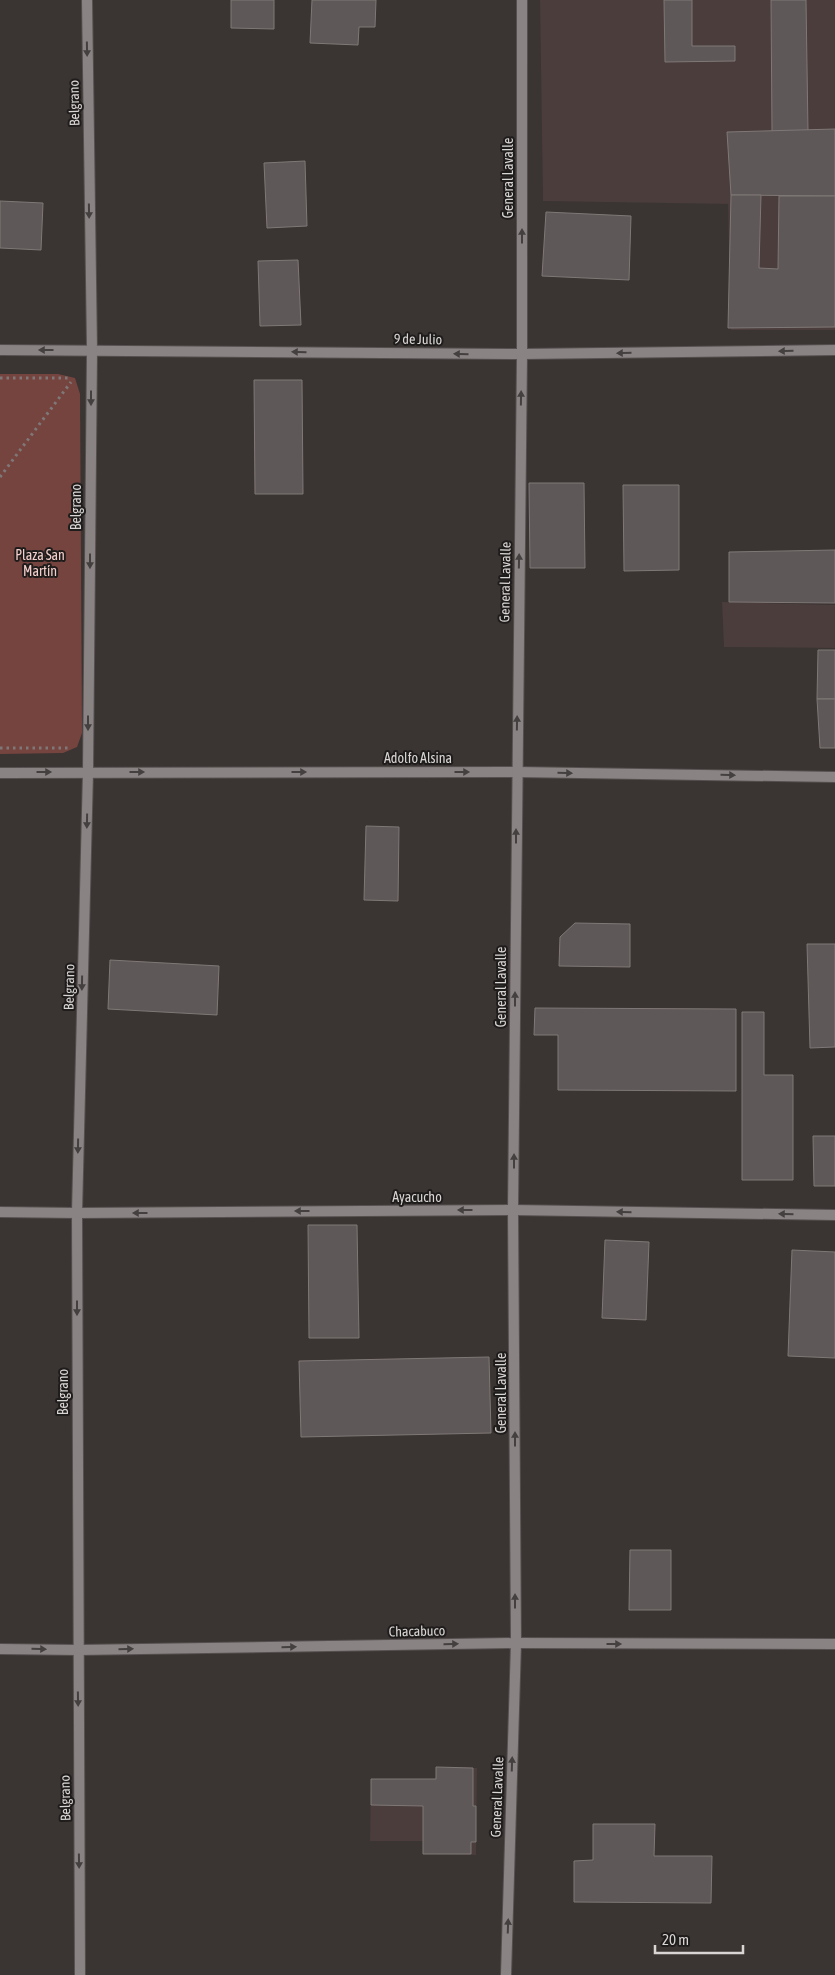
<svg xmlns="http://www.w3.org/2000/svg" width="835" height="1975" viewBox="0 0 835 1975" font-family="'Asap Condensed',sans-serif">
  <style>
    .built { fill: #4a3d3c }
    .green { fill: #76443f }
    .building { fill: #5f5858; stroke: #7f7877 }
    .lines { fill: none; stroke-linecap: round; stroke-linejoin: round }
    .minor-casing { stroke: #55504f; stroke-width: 12 }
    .tertiary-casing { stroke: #55504f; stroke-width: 12 }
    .path { stroke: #7e7978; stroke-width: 3; stroke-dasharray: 2.5 4; stroke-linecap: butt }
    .minor { stroke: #8a8383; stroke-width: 10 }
    .tertiary { stroke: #8a8383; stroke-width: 10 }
    .oneway { fill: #444040 }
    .labels { text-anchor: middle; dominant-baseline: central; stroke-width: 4; stroke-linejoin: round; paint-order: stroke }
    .street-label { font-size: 14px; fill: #d9d5d4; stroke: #1f1c1c }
    .park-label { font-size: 14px; fill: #f5cfcb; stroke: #1f1c1c }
  </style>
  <rect width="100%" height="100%" fill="#3a3433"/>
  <g class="built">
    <polygon points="540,0 835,0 835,330 731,330 728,204 543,201"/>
    <polygon points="722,602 835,605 835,648 724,647"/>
    <polygon points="436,1767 477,1768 476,1855 423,1854 423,1841 370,1841 371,1779 436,1779"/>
  </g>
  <polygon class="green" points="0,374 58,374 75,378 80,394 82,733 77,747 63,753 0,754"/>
  <g class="building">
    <polygon points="231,0 274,0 274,29 231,28"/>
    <polygon points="312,0 376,0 375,27 359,27 358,45 310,43"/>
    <polygon points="664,0 692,0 692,46 735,46 735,61 665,62"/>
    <polygon points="771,0 806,0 808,132 772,132"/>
    <polygon points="835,129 835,196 731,195 727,132"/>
    <polygon points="305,161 307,226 267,228 264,163"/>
    <polygon points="731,195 761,195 759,268 778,269 779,196 835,196 835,327 728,328"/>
    <polygon points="0,201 43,203 41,250 0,248"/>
    <polygon points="546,212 631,216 629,280 542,276"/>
    <polygon points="298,260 301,325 260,326 258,261"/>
    <polygon points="254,380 302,380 303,494 255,494"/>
    <polygon points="529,483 584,483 585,568 530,568"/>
    <polygon points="623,485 679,485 679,570 624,571"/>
    <polygon points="835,550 835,603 729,602 729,552"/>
    <polygon points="818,650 835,650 835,699 817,699"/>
    <polygon points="817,699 835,699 835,748 820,748"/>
    <polygon points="366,826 399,827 398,901 364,900"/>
    <polygon points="575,923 630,924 630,967 559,966 560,937"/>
    <polygon points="807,944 835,944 835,1047 810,1048"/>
    <polygon points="110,960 219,966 217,1015 108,1009"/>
    <polygon points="535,1008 736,1009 736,1091 558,1090 558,1035 534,1035"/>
    <polygon points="742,1012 764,1012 764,1075 793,1075 793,1180 742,1180"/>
    <polygon points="813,1136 835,1136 835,1186 814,1186"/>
    <polygon points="308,1225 357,1225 359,1338 309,1338"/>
    <polygon points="605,1240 649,1242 646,1320 602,1318"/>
    <polygon points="792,1250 835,1252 835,1358 788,1356"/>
    <polygon points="489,1357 491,1433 301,1437 299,1361"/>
    <polygon points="630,1550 671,1550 671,1610 629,1610"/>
    <polygon points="436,1767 473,1768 473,1806 476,1806 476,1842 471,1842 471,1854 423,1854 423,1806 371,1805 371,1779 436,1779"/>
    <polygon points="593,1824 655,1824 654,1856 712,1856 711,1903 574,1902 574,1861 593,1860"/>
  </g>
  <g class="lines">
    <g class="minor-casing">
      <g id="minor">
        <polyline points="0,350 522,354 835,350"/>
        <polyline points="0,773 517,772 835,777"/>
        <polyline points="80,1975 77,1213 88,772 92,350 87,0"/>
        <polyline points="506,1975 516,1643 513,1210 522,354 522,0"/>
      </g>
    </g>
    <g class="tertiary-casing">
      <g id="tertiary">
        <polyline points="0,1212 77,1213 513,1210 835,1215"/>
        <polyline points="0,1649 78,1650 516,1643 835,1644"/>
      </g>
    </g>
    <g class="path">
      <polyline points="0,378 71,378"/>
      <polyline points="0,477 71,382"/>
      <polyline points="0,748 69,748"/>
    </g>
    <use href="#minor" class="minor"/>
    <use href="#tertiary" class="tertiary"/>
  </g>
  <defs><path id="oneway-solid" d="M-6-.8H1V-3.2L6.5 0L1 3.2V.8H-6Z" transform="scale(1.25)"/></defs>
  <g class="oneway">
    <use href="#oneway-solid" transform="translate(87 49) rotate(89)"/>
    <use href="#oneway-solid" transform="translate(89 211) rotate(89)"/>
    <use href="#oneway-solid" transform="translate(522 236) rotate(-90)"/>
    <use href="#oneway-solid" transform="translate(46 350) rotate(180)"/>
    <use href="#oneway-solid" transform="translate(786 351) rotate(179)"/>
    <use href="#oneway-solid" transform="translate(299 352) rotate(-179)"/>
    <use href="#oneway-solid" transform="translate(624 353) rotate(179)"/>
    <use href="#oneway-solid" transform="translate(461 354) rotate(-179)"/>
    <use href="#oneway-solid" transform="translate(91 398) rotate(90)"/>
    <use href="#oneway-solid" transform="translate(521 398) rotate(-89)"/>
    <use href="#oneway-solid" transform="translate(90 561) rotate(90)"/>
    <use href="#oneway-solid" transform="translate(519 561) rotate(-89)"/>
    <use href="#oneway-solid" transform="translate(88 723) rotate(90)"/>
    <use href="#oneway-solid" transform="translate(517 723) rotate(-89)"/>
    <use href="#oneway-solid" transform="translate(44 772)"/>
    <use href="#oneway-solid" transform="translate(137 772)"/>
    <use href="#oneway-solid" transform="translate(299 772)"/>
    <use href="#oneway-solid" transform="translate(462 772)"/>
    <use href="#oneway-solid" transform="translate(565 773) rotate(1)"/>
    <use href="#oneway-solid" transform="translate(728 775) rotate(1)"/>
    <use href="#oneway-solid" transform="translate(87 821) rotate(91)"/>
    <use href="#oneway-solid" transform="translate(516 836) rotate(-90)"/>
    <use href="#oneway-solid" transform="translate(82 983) rotate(91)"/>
    <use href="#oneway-solid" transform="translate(515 999) rotate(-90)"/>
    <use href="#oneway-solid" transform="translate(78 1146) rotate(91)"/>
    <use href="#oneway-solid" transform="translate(514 1161) rotate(-90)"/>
    <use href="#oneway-solid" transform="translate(465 1210) rotate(180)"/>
    <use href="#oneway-solid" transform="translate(302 1211) rotate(180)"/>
    <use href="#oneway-solid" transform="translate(624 1212) rotate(-179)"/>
    <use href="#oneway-solid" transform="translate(140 1213) rotate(180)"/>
    <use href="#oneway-solid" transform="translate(786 1214) rotate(-179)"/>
    <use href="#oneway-solid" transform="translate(77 1308) rotate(90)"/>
    <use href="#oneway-solid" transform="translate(515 1439) rotate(-90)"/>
    <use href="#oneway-solid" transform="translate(515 1601) rotate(-90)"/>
    <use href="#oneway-solid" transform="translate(451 1644) rotate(-1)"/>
    <use href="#oneway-solid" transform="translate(614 1644)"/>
    <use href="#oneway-solid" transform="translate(289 1647) rotate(-1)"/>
    <use href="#oneway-solid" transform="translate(39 1649) rotate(1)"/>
    <use href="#oneway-solid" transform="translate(126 1649) rotate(-1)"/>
    <use href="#oneway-solid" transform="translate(78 1699) rotate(89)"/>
    <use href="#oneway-solid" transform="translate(512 1764) rotate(-88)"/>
    <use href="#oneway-solid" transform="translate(79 1861) rotate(89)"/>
    <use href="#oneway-solid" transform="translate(508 1926) rotate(-88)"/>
  </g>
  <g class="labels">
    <g class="street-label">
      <text transform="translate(74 103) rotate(-91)">Belgrano</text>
      <text transform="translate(508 178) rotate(-90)">General Lavalle</text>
      <text transform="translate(418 339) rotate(1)">9 de Julio</text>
      <text transform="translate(76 507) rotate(-90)">Belgrano</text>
      <text transform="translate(505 582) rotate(-89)">General Lavalle</text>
      <text x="418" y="758">Adolfo Alsina</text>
      <text transform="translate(69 987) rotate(-89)">Belgrano</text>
      <text transform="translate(501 987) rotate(-90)">General Lavalle</text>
      <text x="417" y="1197">Ayacucho</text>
      <text transform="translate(63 1392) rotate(-90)">Belgrano</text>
      <text transform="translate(501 1393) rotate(-90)">General Lavalle</text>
      <text transform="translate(417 1631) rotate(-1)">Chacabuco</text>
      <text transform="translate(497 1797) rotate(-88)">General Lavalle</text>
      <text transform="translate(65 1798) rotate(-91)">Belgrano</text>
    </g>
    <g class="park-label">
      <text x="40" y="555">Plaza San<tspan x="40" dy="16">Martín</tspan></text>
    </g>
  </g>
  <path d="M655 1945v8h88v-8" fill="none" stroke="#d9d5d4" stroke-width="2.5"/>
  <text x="662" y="1945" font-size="15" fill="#d9d5d4" stroke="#1f1c1c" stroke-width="4" paint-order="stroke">20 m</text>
</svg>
